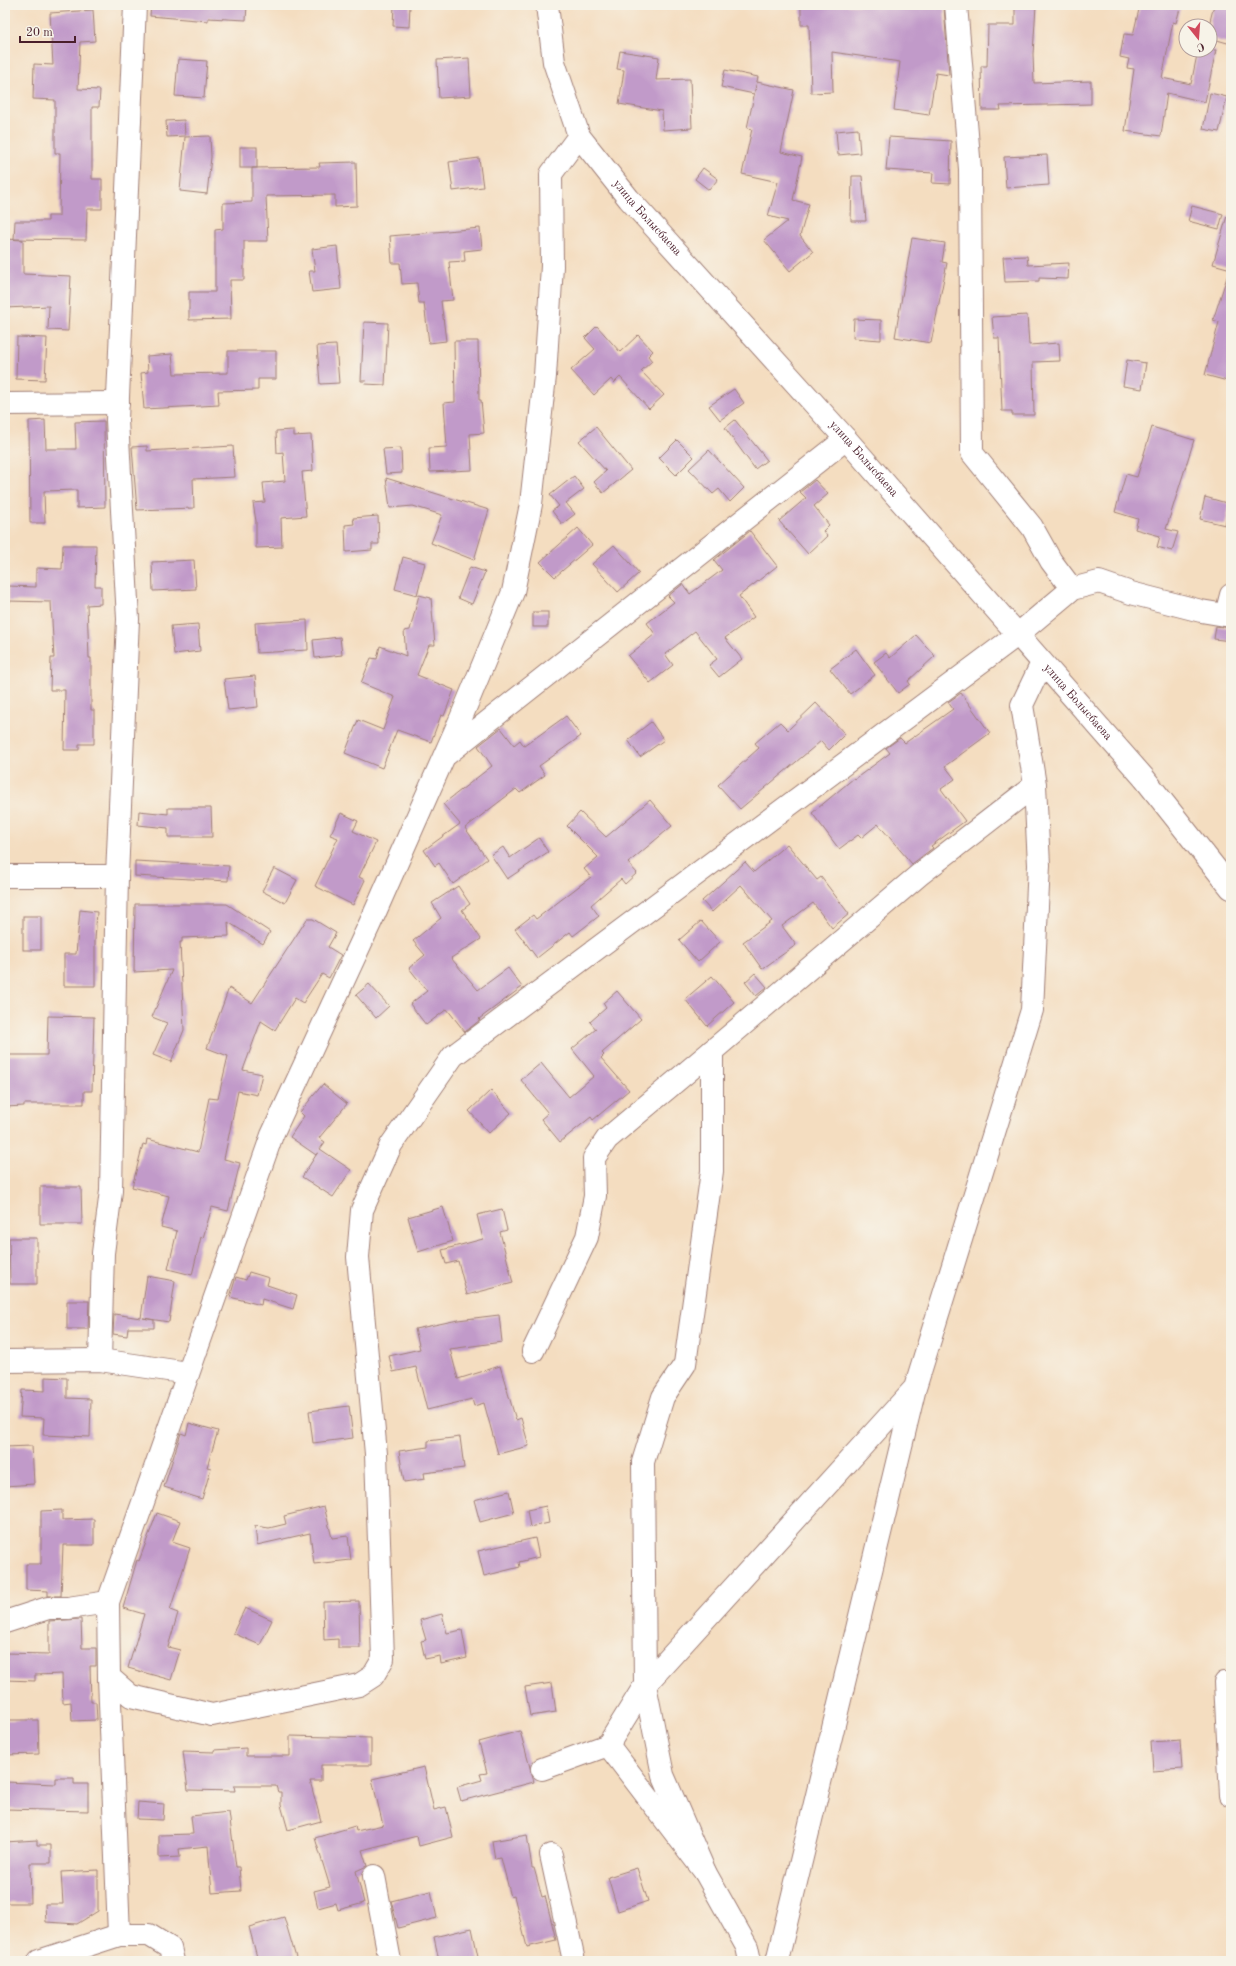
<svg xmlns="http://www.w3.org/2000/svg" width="1236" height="1966" viewBox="0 0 1236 1966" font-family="'Old Standard TT',serif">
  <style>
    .building { fill: #c19ac9 }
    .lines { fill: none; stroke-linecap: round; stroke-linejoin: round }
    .minor-casing { stroke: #9f7e76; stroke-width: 24 }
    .minor { stroke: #fff; stroke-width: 22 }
    .labels { text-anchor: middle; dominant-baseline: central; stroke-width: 4; stroke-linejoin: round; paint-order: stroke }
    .street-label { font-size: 12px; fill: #4a1f2b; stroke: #f7f3e8 }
  </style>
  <rect width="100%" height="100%" fill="#f7f3e8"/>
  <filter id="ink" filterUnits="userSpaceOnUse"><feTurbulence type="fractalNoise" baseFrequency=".025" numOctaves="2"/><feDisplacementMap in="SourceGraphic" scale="8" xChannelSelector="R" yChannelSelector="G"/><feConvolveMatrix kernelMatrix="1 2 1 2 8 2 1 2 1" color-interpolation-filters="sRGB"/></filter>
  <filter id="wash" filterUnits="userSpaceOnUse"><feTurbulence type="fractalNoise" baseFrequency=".012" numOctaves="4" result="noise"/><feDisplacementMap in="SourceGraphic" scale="16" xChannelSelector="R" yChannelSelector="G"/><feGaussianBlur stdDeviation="0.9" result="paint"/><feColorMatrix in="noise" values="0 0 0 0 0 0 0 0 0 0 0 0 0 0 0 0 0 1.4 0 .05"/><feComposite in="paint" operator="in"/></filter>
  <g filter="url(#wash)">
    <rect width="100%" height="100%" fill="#f4ddc0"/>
    <g id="blocks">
      <g class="building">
        <polygon points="151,5 247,5 246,20 208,18 208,21 150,16"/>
        <polygon points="394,5 410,5 409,27 393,26"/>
        <polygon points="801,5 944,6 949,75 936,73 929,115 894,110 900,62 832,52 833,92 811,93 809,25 801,25"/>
        <polygon points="1015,5 1036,5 1033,54 1034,83 1091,81 1091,104 1000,106 1001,110 982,110 981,66 987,66 988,25 1015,25"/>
        <polygon points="1140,5 1181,5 1176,23 1173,22 1162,78 1191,84 1198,50 1216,50 1205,102 1167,93 1161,136 1125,131 1134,69 1127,68 1129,59 1120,57 1124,34 1133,35"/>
        <polygon points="1214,5 1231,5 1231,44 1210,38 1210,21"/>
        <polygon points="93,10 95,41 80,42 78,89 100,90 99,107 92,107 92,179 102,179 102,209 87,209 86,240 14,239 15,221 48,221 48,216 59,216 60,153 55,153 55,100 33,99 34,64 53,65 50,13"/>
        <polygon points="620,51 659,57 656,80 690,79 692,128 663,130 662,111 619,104 624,70 617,69"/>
        <polygon points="469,58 471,96 439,98 437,60"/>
        <polygon points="178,59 207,61 204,98 175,96"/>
        <polygon points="725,70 758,77 754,94 721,87"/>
        <polygon points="757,82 794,90 781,152 802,157 793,200 809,204 800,236 813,252 790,271 764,240 788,221 768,216 778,182 742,174 752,129 747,128"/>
        <polygon points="1210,93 1227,97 1219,132 1203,129"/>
        <polygon points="184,120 185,136 167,137 166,121"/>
        <polygon points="858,129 860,153 838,155 836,131"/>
        <polygon points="210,136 211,157 207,194 180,191 185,137"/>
        <polygon points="889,137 951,141 950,184 932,183 933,173 886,170"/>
        <rect x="240" y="147" width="17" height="21"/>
        <polygon points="1047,155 1049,185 1006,188 1004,157"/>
        <polygon points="479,158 483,187 453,191 449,162"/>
        <polygon points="356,162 357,206 335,207 335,195 266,196 268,241 244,241 244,280 230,280 231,319 189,320 189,292 215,292 215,230 223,229 223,203 252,202 252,168 320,167 319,163"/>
        <polygon points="703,168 718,179 709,190 695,179"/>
        <polygon points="852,176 862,176 866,221 851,221"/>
        <polygon points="1192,206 1223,214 1219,229 1188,221"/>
        <polygon points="1227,216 1231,216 1231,269 1213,264"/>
        <polygon points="480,228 482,249 464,251 465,261 449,262 453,300 441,301 446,341 429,343 424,303 419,303 417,283 402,284 400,263 392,263 390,236"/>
        <polygon points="912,238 945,243 942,262 947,263 931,343 895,337"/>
        <polygon points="5,239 23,240 23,274 71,276 68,331 48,330 49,306 5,308"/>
        <polygon points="337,246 341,289 312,292 309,271 315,271 312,249"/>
        <polygon points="1027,256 1028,265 1069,263 1068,279 1039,278 1039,281 1005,282 1003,257"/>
        <polygon points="1228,274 1231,275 1231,382 1205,375 1219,322 1213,320"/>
        <polygon points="1027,315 1029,345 1059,343 1060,361 1033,362 1034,415 1012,415 1012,411 1002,411 999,338 994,338 992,317"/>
        <polygon points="854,319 881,320 881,340 853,338"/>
        <polygon points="364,322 388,323 385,385 365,384 366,381 361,381"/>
        <polygon points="597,326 620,352 638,335 653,351 648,356 652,361 641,371 664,395 649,409 620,377 614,383 611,379 594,395 571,370 595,349 585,338"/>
        <polygon points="17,337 47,338 45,380 16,379"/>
        <polygon points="454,341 478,341 479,400 481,400 484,433 470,434 472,470 430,472 429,448 447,447 444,403 455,402"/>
        <polygon points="336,345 339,383 320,384 317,346"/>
        <polygon points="228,351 276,351 276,379 258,379 258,390 218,391 219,405 144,409 141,373 148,372 147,356 172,354 174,374 228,373"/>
        <polygon points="1127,360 1146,363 1142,389 1123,386"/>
        <polygon points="734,389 744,403 720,420 709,406"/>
        <polygon points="45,420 46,449 76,449 75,422 104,421 105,507 77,508 77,490 44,491 45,523 30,523 29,421"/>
        <polygon points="735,420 767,460 755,469 725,428"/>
        <polygon points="596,427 631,470 603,493 594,482 606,471 579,441"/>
        <polygon points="1152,427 1194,440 1166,529 1178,532 1172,551 1157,547 1160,536 1135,529 1138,519 1115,512 1126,474 1137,477"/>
        <polygon points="293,430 293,436 311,435 313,471 302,472 306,516 281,518 282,547 256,548 256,521 253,503 265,502 263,483 285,481 283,452 277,453 276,431"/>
        <polygon points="677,440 694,457 676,475 659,458"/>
        <polygon points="147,446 147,451 233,446 235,477 193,479 194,508 137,510 132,447"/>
        <polygon points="401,448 402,473 386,474 383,449"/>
        <polygon points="709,450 744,488 730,502 719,489 713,494 689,469"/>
        <polygon points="574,476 584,489 566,503 575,514 562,524 552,511 559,506 550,495"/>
        <polygon points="386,478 489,510 474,560 431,543 442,515 413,506 390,508"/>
        <polygon points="815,480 828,494 814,506 829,525 823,531 827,536 808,554 779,521 806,498 800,492"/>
        <polygon points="1205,497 1230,504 1225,525 1200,519"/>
        <polygon points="378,516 379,544 372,544 372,550 346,552 345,525 354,524 353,518"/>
        <polygon points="578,528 592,545 555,577 540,562"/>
        <polygon points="750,531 777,566 739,596 754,617 725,638 742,659 719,677 709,665 717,659 695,631 665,654 673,665 650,683 628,656 655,634 647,623 674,602 668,596 683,584 690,594 722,570 714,560"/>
        <polygon points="63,545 96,545 95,586 101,586 101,604 87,605 89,658 91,658 91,710 94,710 94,744 79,744 79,750 64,750 65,690 50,690 51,658 54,658 51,602 8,601 8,586 36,587 36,568 62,569"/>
        <polygon points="614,545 639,573 618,592 592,564"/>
        <polygon points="403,557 425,563 417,595 395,589"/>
        <polygon points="194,560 196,589 153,591 152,562"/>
        <polygon points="470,567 485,572 472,604 458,598"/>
        <polygon points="419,595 431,598 435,645 429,645 417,675 454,690 444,716 441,715 431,742 397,730 382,768 345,753 358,720 383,730 395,697 361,683 371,658 377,659 380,646 406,656 404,631 410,630"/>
        <rect x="533" y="612" width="15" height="15"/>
        <polygon points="307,620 308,650 257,653 255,623"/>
        <polygon points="198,624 200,651 174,654 171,626"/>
        <polygon points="1216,626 1231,628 1231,641 1214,639"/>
        <polygon points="916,635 935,656 908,681 910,684 898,693 874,662 886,653 890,658"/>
        <polygon points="340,637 342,655 315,658 313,640"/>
        <polygon points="856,649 875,675 850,694 830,669"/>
        <polygon points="255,676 258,707 228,710 224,679"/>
        <polygon points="961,693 990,733 945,766 955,779 941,789 965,821 931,846 933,848 912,864 878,824 861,838 858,835 839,849 812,813 854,778 855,779 890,753 886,748 900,738 905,743 953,709 948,702"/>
        <polygon points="816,703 845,734 829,750 821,741 740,809 718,785 759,748 755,743 780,722 788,730"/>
        <polygon points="566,716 581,736 539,766 545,775 520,793 516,789 465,828 487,859 453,884 439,863 435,866 424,850 460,824 443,804 492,766 478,746 501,728 514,745 520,740 524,746"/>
        <polygon points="651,722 664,740 640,757 628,740"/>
        <polygon points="650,800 672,826 628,863 637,873 625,884 621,879 591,905 599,916 573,936 570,932 537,958 515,929 533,915 536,919 591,877 584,869 598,857 567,826 580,812 606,837"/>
        <polygon points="168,808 211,808 212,837 168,837 168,828 138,825 139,811 168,814"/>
        <polygon points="341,813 358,821 353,831 376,842 359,877 365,880 353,905 315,886 338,838 330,835"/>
        <polygon points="539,838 548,852 507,879 491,855 503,847 510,858"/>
        <polygon points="787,844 817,880 821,877 849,914 832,928 813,903 782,926 796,945 762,969 743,942 772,921 741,885 712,912 702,901 745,862 754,872"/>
        <polygon points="135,861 229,866 228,881 135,876"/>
        <polygon points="274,868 297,880 285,903 262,891"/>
        <polygon points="458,886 470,904 462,910 481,939 451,958 478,990 508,968 522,987 479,1019 480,1020 465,1032 447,1009 426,1025 410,1004 427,991 409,968 425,955 413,941 441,918 432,903"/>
        <polygon points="135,904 227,904 270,932 263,944 228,922 229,936 182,938 182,942 180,942 184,1030 171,1062 153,1055 167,1023 152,1017 172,970 134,972"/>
        <polygon points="80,910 97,912 95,940 95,986 64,986 64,954 76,954"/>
        <rect x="23" y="916" width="18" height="34"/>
        <polygon points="307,919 313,919 336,933 328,947 341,955 329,978 322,974 303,1003 295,998 275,1030 261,1021 243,1070 262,1074 257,1095 238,1091 224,1159 240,1163 228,1211 212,1207 203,1238 201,1237 192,1275 168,1269 177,1231 161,1227 169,1196 132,1187 143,1144 146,1145 147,1139 198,1152 209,1098 218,1099 228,1056 207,1048 229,988 252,1003"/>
        <polygon points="701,921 720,942 698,962 679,940"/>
        <polygon points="755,973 767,987 756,996 745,982"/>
        <polygon points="712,976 734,1002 707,1026 685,999"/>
        <polygon points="369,984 389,1006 376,1018 356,995"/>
        <polygon points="617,991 641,1019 602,1053 604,1055 601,1058 629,1090 593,1120 591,1117 560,1142 541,1119 548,1113 521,1080 541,1063 569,1097 594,1076 572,1049 596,1029 590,1022 606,1008 603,1003"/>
        <polygon points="48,1016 94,1017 92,1091 84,1091 84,1104 24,1104 24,1106 5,1107 5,1055 47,1055"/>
        <polygon points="323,1084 347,1104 319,1138 325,1142 320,1149 351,1170 333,1197 302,1177 318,1152 316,1155 290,1137 304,1116 300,1112"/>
        <polygon points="491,1090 511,1113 489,1133 469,1111"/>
        <polygon points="40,1187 81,1187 82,1224 40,1224"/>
        <polygon points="443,1207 453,1241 418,1252 408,1217"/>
        <polygon points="502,1209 507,1230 500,1232 513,1283 467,1295 458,1261 446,1264 442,1250 483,1239 477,1215"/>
        <polygon points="9,1238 37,1238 37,1284 10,1284"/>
        <polygon points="249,1272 269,1278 267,1285 297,1295 293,1309 262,1299 261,1305 230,1297 236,1277 246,1280"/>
        <polygon points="147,1276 175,1281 169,1322 143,1318 154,1320 154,1328 128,1328 127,1336 113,1334 114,1314 141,1318"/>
        <polygon points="67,1301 89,1301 88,1329 67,1329"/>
        <polygon points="499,1315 502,1342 450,1349 458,1379 500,1366 516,1420 521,1418 529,1446 498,1454 484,1403 474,1406 472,1399 427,1410 416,1367 393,1372 389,1356 420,1349 415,1329 458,1320"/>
        <polygon points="45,1377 67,1378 67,1398 91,1399 90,1437 43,1435 44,1418 20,1417 22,1390 45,1391"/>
        <polygon points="349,1406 353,1438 313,1443 309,1411"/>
        <polygon points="189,1423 218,1431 207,1467 211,1468 202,1499 164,1487 181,1433 186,1435"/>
        <polygon points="460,1437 464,1468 424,1473 425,1479 404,1482 399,1451 428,1447 428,1441"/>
        <polygon points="32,1446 34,1484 5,1486 5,1447"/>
        <polygon points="509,1491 514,1513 480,1522 474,1500"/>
        <polygon points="324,1506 332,1538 348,1536 351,1560 314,1564 310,1533 257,1545 255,1526 269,1528 286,1524 284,1516"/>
        <polygon points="546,1506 549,1523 530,1527 527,1510"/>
        <polygon points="62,1510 62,1520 94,1519 94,1545 63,1545 61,1596 48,1596 48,1591 26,1590 26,1564 41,1564 41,1511"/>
        <polygon points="157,1513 180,1521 172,1542 190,1548 170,1610 178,1613 168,1647 180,1650 171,1680 128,1668 144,1614 123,1608 137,1560 139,1561"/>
        <polygon points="535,1538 539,1557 519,1562 520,1567 484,1576 478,1551"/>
        <polygon points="359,1601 360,1648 338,1648 338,1639 324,1640 323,1602"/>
        <polygon points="245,1608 272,1620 260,1645 233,1633"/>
        <polygon points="442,1614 447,1633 462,1630 467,1658 441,1664 440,1656 425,1659 421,1641 426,1640 420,1620"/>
        <polygon points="81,1619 82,1648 96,1648 96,1666 90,1666 91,1702 96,1702 97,1720 72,1721 71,1702 63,1703 62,1674 35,1675 35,1681 5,1680 5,1653 49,1654 49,1621"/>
        <polygon points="552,1683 556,1712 530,1716 525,1687"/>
        <polygon points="5,1720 38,1720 39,1754 5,1755"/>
        <polygon points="520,1731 534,1782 461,1801 457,1787 482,1780 480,1774 487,1773 479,1742"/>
        <polygon points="290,1736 371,1738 371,1765 321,1765 321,1781 310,1781 321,1821 288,1830 281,1805 281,1792 278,1792 276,1786 234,1786 235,1791 188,1790 183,1751 214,1752 214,1750 246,1748 246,1756 290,1756"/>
        <polygon points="1180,1740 1182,1769 1153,1771 1151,1742"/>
        <polygon points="424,1767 434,1810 446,1807 453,1837 419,1846 417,1836 362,1850 367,1866 356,1871 364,1903 338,1910 336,1903 318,1908 314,1891 330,1887 315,1838 355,1826 356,1831 383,1825 372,1779"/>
        <polygon points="56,1778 74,1778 74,1784 88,1784 88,1811 5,1809 5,1782 56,1784"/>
        <polygon points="138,1802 164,1804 163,1820 137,1819"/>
        <polygon points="229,1812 236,1867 239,1867 241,1891 212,1893 208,1846 179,1849 180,1857 159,1858 159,1835 193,1834 191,1816"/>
        <polygon points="527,1835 532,1868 534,1868 542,1897 545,1896 556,1940 527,1947 514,1896 511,1897 501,1858 495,1859 492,1841"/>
        <polygon points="37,1840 37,1845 51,1845 51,1863 30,1863 31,1903 5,1903 5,1842"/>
        <polygon points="637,1868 648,1901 618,1911 608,1877"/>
        <polygon points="98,1870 98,1911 77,1924 46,1922 45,1904 63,1904 61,1872"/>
        <polygon points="431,1891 437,1918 398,1928 391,1901"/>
        <polygon points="284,1917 297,1961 258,1961 249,1927"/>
        <polygon points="472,1928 479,1961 439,1961 434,1937"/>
      </g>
    </g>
  </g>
  <g filter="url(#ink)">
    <use href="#blocks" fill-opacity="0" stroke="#9f7e76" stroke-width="1"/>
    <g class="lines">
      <g class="minor-casing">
        <g id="minor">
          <path id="s1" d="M547,5l7,57 25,74 50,63 217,240 298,339 87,110"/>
          <polyline points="956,5 970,169 972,453 1032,527 1051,561 1072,589"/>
          <polyline points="5,404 118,403"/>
          <polyline points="1226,615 1231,595"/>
          <polyline points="447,754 846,439"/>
          <polyline points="5,876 117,876"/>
          <polyline points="533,1351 587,1237 595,1196 594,1158 607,1139 712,1051"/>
          <polyline points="100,1360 103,1253 111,1191 117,876 128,619 117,420 135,5"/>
          <polyline points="5,1361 100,1360 188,1373"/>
          <polyline points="5,1622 48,1608 68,1608 108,1602"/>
          <polyline points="109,1677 131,1696 212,1715 359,1685 373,1676 383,1659 376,1454 358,1257 362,1210 391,1145 453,1056 1017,635 1072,589 1099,582 1131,593 1201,611 1231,616"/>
          <polyline points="1225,1683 1231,1795"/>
          <polyline points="608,1745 645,1685 643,1462 663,1397 685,1364 712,1171 712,1051 919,875 1035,785 1022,705 1042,663"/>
          <polyline points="542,1769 608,1745 705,1872 747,1947 750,1961"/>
          <polyline points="551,1855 574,1961"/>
          <polyline points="705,1872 663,1775 645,1685 915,1388 1032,1010 1039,865 1035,785"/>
          <polyline points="374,1876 390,1961"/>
          <polyline points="39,1961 119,1935"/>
          <polyline points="173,1961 170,1948 149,1935 119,1935 109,1677 108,1602 272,1135 373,917 461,718 513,592 531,504 545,376 552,266 551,174 579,136"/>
          <polyline points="777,1961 914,1392"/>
        </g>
      </g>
      <use href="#minor" class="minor"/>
    </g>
  </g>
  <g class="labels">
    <g class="street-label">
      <text stroke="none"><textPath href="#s1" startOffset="242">улица Болысбаева</textPath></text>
      <text stroke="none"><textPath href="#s1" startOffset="566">улица Болысбаева</textPath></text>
      <text stroke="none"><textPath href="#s1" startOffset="890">улица Болысбаева</textPath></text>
    </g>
  </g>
  <rect width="1236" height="1966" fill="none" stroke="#f7f3e8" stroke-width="20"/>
  <g transform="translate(1198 38) rotate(163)"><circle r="19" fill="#f7f3e8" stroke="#b29e9c"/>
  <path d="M0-3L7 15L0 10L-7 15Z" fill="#d1495b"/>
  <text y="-6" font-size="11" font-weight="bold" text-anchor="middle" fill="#4a1f2b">С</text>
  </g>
  <path d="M20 36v6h55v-6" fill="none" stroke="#4a1f2b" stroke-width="2"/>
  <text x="26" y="36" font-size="12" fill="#4a1f2b" stroke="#f7f3e8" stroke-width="3" paint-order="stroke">20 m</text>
</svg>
